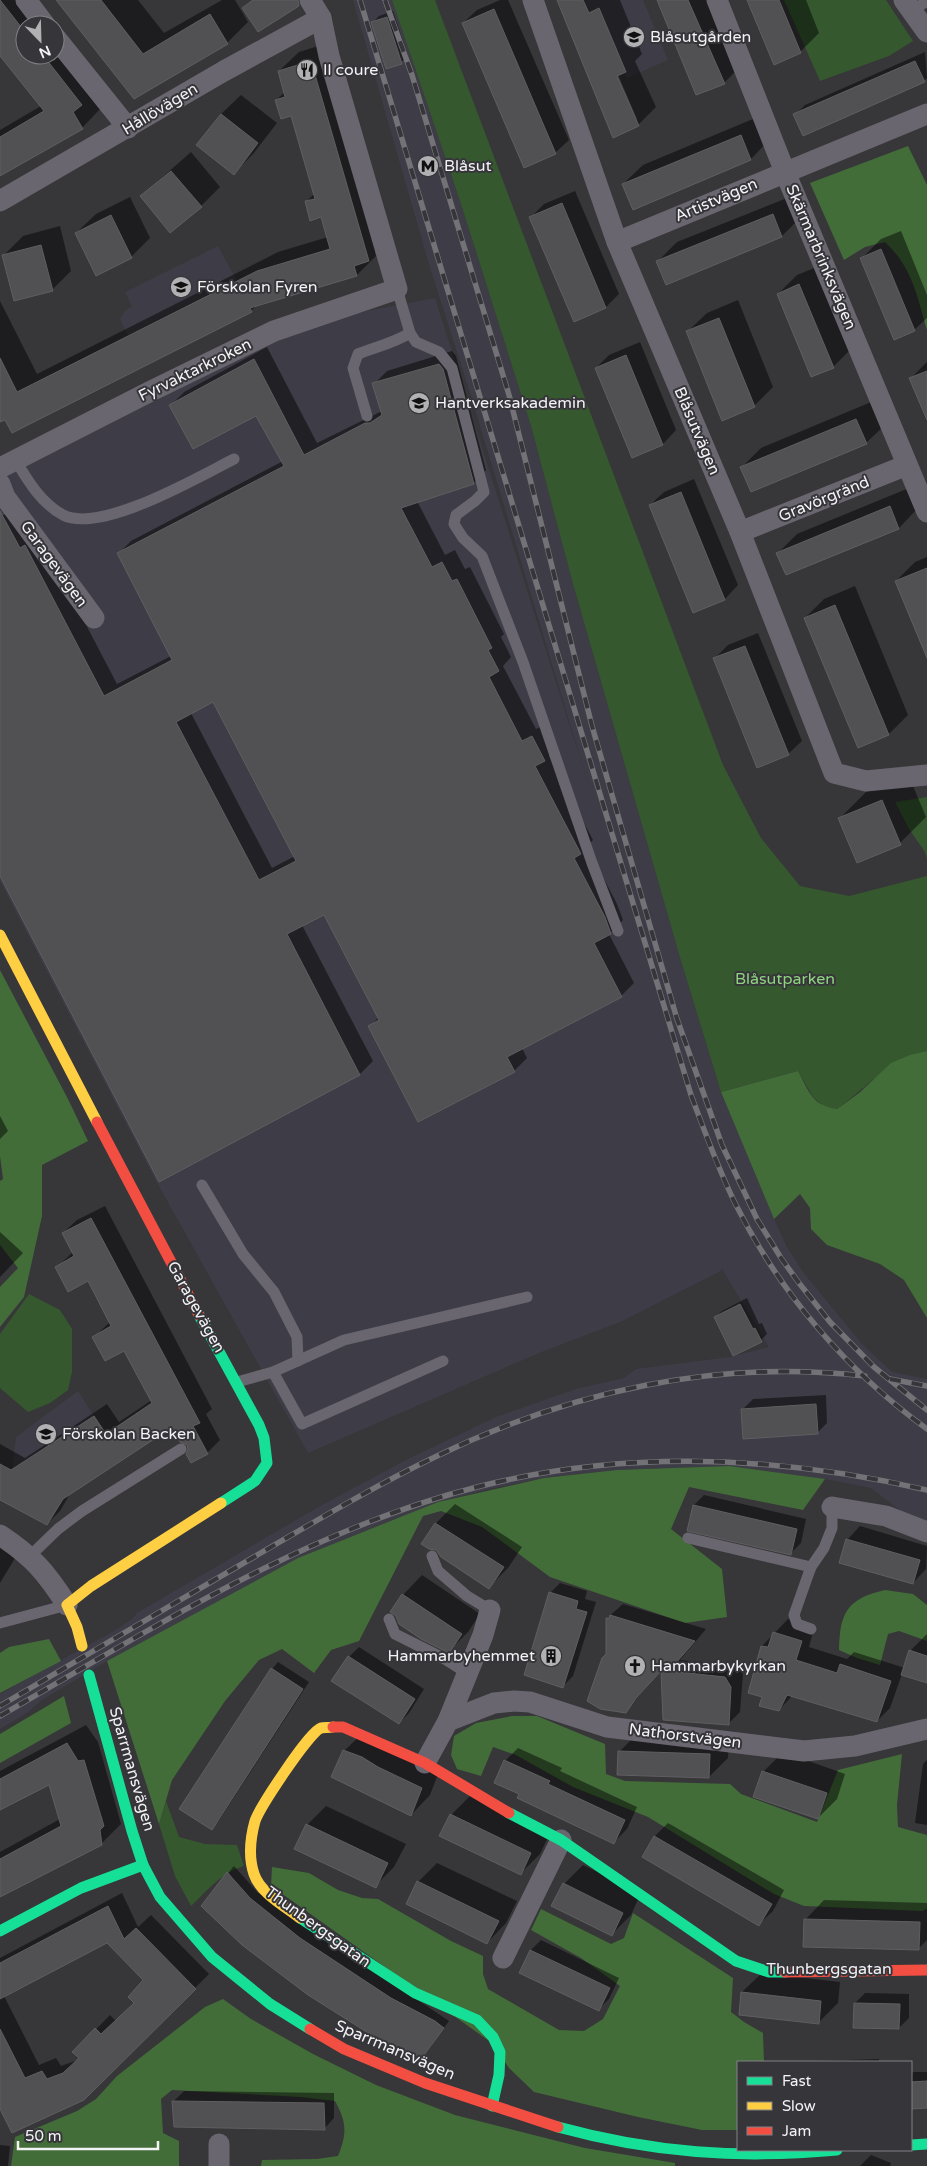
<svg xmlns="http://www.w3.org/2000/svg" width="927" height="2166" viewBox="0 0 927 2166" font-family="'Varela Round',sans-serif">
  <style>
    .built { fill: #3e3d47 }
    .green { fill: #35582f }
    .forest { fill: #426d39 }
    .shadow { fill: #0007; fill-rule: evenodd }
    .building { fill: #515053; stroke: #5f5f61; fill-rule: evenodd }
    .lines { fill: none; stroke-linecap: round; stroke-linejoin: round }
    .lane { stroke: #6a666f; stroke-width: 11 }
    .street { stroke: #6a666f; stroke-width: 21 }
    .fast { stroke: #16e098; stroke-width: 11 }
    .slow { stroke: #ffcf43; stroke-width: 11 }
    .jam { stroke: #f24e42; stroke-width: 11 }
    .rail-casing { stroke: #737277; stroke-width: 5.5 }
    .rail { stroke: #36353a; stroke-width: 4; stroke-dasharray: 11; stroke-linecap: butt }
    .labels { text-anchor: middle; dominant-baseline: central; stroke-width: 4; stroke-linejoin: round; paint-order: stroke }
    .poi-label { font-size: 16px; fill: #f3f3f6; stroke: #36353a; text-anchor: start }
    .street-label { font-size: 16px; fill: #f3f3f6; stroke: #36353a }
    .park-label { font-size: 16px; fill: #8ed47f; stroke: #36353a }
  </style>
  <rect width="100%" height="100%" fill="#373639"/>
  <g class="built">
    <polygon points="353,0 392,0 461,204 531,426 573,584 681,961 721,1092 774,1219 787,1247 803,1272 862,1344 892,1372 927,1379 927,1522 902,1512 871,1488 825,1479 729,1466 617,1470 544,1478 490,1489 438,1502 298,1558 107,1661 42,1700 28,1712 0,1729 0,1694 114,1631 132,1619 137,1613 320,1506 408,1459 496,1417 576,1389 624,1378 636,1369 730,1357 769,1347 722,1269 719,1272 620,1322 539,1353 308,1453 155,1179 0,881 0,475 273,329 435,298 590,790 471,396 428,261"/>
    <polygon points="583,0 643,0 668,60 627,78"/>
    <polygon points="218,246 237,281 128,336 120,319 125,311 132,306 125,292"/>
    <polygon points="78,1391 94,1416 70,1432 59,1458 49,1444 12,1470 16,1437"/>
  </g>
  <g class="green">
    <path d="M392,0h43l288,765 38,73 39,48 49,10 78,-20v175c-37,8 -60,36 -90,58l-12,-1 -12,-11 -15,-26 -77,21 -40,-131 -108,-377 -42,-158 -70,-222z"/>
    <polygon points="784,0 886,0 913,41 889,56 820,81"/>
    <polygon points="927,797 927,860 925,852 909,829 895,802"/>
    <polygon points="29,1294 60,1310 72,1329 72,1372 68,1390 50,1403 28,1412 0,1388 0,1334"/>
    <path d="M166,1801l13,36 26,7 32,1 7,21c-23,7 -36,24 -53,40l-16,-30 -16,-52z"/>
  </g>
  <g class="forest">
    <path d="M908,146l19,39v145c-10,-34 -15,-63 -42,-88l-20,5 -21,13 -34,-77z"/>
    <polygon points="0,970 68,1099 88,1141 42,1165 42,1216 24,1297 0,1327 0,1287 18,1268 0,1245 0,1181 3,1179 0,1156"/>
    <path d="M927,1051v267l-23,-38 -24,-16 -53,-19 -16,-16 -1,-21 -10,-14 -26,25 -53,-127 77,-21c11,20 14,35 39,38l22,-16 32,-30 19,-8z"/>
    <polygon points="729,1466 825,1479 803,1510 689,1487 671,1529 722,1569 727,1617 685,1623 550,1577 482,1527 441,1511 423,1516 359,1641 331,1650 314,1673 282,1649 259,1660 225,1701 172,1780 159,1824 107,1661 298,1558 438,1502 544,1478 617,1470"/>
    <path d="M885,1590l28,4 14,11v36l-28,-10 -11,3 -8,31 -23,-7 -18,-8c1,-38 8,-51 46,-60z"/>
    <polygon points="49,1639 61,1661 0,1693 0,1653 9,1647"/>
    <polygon points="64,1696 71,1723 0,1763 0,1734"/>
    <polygon points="512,1716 537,1716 605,1744 606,1774 625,1781 730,1784 741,1794 817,1822 838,1770 902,1754 897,1805 898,1827 927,1835 927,1909 922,1911 804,1906 774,1894 648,1817 573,1787 516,1755 493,1747 481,1776 457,1769 451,1755 454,1736 476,1723"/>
    <polygon points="272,1867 309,1873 338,1890 362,1898 378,1899 451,1941 483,1956 483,1974 488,1989 559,2030 584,2031 603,2019 620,1986 581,1958 531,1930 541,1909 611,1944 624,1938 633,1913 733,1978 731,2012 744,2022 763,2033 764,2062 738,2062 738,2130 702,2130 638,2117 534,2092 509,2068 492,2043 271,1886"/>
    <path d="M223,1999l28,20 62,35 63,31 79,30 130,33 90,15v3h-414l1,-6 55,-1 21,-3c9,-23 9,-33 -3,-55l-34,-4 -129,-7 -11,9 2,34 16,8v25h-168l4,-29 62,-26 19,-12 21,-23 88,-69z"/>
  </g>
  <g class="shadow">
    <polygon points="0,0 34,0 54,25 25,25 25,55 55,55 55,27 101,108 82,128 0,175 0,130 41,106 0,54"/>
    <polygon points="58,0 138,0 164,33 222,0 235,0 248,22 227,43 134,97"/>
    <polygon points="500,0 508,0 569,140 555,153 463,23 477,10"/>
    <path d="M558,0h62l22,54 -7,7 21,46 -18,18zM616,70l21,49h-2l-21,-48z"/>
    <polygon points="658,0 716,0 743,64 724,83"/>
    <polygon points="748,0 806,0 819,33 800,52"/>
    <polygon points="393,11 408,56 401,62 372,23 379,16"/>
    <polygon points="331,42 388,241 375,253 376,256 357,275 257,305 251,311 0,421 0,301 37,374 278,252 328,237 322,216 306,202 315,193 292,114 276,100 285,92 279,71 299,52"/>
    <polygon points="925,52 927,78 924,81 795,115 805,105"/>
    <polygon points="241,95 277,123 253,154 234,173 221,114"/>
    <polygon points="760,116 770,139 751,159 633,208 623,184 643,165"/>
    <polygon points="191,152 220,187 201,206 141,196"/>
    <polygon points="575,191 619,294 606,307 574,321 531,217 544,204"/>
    <polygon points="792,196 801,217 782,236 667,283 658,261 677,242"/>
    <polygon points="130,197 150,238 131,257 76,233 96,214"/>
    <polygon points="60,226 71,271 52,290 4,255 23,236"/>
    <polygon points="901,231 927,295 927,318 914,330 862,258 881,239"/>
    <polygon points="819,266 852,348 833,367 778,294 797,275"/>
    <polygon points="738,300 773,387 754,406 687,332 707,313"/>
    <polygon points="640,342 676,430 663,444 633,456 596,368 609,355"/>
    <path d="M267,347l50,96 65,-32 -8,-27 13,-13 65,-20 4,5 30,114 -12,13 -57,18 28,54 10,-5 10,19 5,-2 34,67 -3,3 10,20 -8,9 33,63 10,-5 12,23 -9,9 44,84 -6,6 30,58 6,16 -14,14 25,49 -13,13 -99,52 5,10 -13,13 -144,-45 9,-9 -54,-103 -23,11 71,136 -13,13 -201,106 -159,-307v-356l18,-10 20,26 79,151 54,-28 -53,-102 13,-13 152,-80 -26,-47 -86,-9 13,-13zM214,700l81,156 -23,12 -81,-155z"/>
    <polygon points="927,362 927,417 911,378"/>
    <polygon points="876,400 886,424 866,443 742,467 761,448"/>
    <polygon points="694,479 738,585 725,599 694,612 650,505 664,492"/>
    <polygon points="909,488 918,508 899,528 786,574 778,553 797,534"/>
    <polygon points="927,557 927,656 896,581 915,562"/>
    <polygon points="855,586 908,715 889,734 858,746 805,618 824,599"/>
    <polygon points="758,633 802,741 788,754 714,659 728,645"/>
    <polygon points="908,774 926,817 900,843 840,818 866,792"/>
    <polygon points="0,1116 8,1131 0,1139"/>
    <polygon points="105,1206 212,1409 206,1414 220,1440 207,1453 189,1445 168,1429 71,1492 60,1511 47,1524 0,1497 0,1444 25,1458 107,1404 119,1422 152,1400 124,1349 94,1337 110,1322 89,1280 56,1268 73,1252 63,1233 77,1220"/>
    <polygon points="0,1232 23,1253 0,1277"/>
    <polygon points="747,1298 759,1324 762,1323 767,1334 761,1340 715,1317 722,1311"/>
    <polygon points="826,1395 827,1423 817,1433 743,1409 753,1399"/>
    <polygon points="704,1495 806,1519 801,1543 791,1553 688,1530 694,1505"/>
    <polygon points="455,1504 522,1547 508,1568 489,1587 437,1549 423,1544 436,1523"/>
    <polygon points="860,1526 927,1546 926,1569 913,1583 847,1540"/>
    <polygon points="0,1539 20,1550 0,1583"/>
    <polygon points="422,1575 480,1614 468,1632 449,1651 392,1611 403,1595"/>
    <polygon points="560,1583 587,1591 585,1599 596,1602 573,1676 563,1686 550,1593"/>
    <polygon points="623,1604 706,1629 680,1660 737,1665 743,1674 740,1712 728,1724 662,1669 625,1711 607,1618"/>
    <polygon points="788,1619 814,1628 809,1647 847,1659 854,1652 905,1668 910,1651 927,1634 927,1682 902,1674 890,1708 877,1721 792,1696 779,1710 763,1696 749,1692 762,1646"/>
    <polygon points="359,1647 424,1689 409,1713 399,1723 349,1657"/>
    <polygon points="278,1662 309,1682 218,1822 211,1828 272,1669"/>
    <polygon points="86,1725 98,1742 121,1824 101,1844 0,1896 0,1852 60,1819 49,1784 0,1809 0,1771"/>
    <polygon points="364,1732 440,1769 430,1795 411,1815 344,1751"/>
    <polygon points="638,1733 729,1736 728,1758 709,1777 619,1752"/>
    <polygon points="518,1748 562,1768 560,1771 637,1807 627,1829 614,1842 521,1793 505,1761"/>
    <polygon points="783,1752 845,1774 837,1799 818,1818 755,1796 764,1771"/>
    <polygon points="927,1760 927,1825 915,1823 923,1764"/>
    <polygon points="470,1796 550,1833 540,1854 521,1873 451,1815"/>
    <polygon points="326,1806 406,1844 394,1867 375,1886 307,1825"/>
    <polygon points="668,1823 784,1890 773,1911 759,1924 643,1857 655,1836"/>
    <polygon points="437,1863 517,1901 506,1923 487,1943 418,1882"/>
    <polygon points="583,1865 641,1893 631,1915 611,1935 564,1884"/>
    <polygon points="234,1866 257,1892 449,2021 427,2051 421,2058 202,1906"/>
    <path d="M122,1893l16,34 13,-12 58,59 -125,125 -84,7v-148zM107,1942l38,38 -10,23 -19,18 -6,-6 -36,37 6,5 -2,3 -17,6 -5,-8 -17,7 -35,-69z"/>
    <polygon points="824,1900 927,1903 927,1940 919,1948 805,1920"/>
    <polygon points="541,1940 619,1978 609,1999 599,2009 521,1972 531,1950"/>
    <polygon points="762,1973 840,1982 838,2003 818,2023 742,1992"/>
    <polygon points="865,1993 909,1994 909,2018 899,2028 855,2003"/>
    <polygon points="879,2059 879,2062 812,2062 814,2061"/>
    <polygon points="913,2072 927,2072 927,2107 911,2107 911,2075"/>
    <polygon points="184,2091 334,2093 334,2118 324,2129 174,2101"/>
    <polygon points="0,2145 10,2146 8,2166 0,2166"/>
    <polygon points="871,2155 891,2163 890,2166 860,2166"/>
  </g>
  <g class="building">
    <polygon points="0,0 25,32 25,55 43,55 82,105 73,112 83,129 0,176 0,137 44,111 0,56"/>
    <polygon points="56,0 101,0 143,54 210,14 228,44 134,99"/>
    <polygon points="253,0 298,0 299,6 258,32 242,8"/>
    <polygon points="557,0 583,0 589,13 599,8 626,72 617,76 639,126 613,138"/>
    <polygon points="657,0 688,0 725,84 696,95"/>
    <polygon points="747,0 779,0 801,53 774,65"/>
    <polygon points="494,9 556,154 524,168 462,23"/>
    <polygon points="387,17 402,64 386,69 371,22"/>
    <polygon points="311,61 369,261 354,266 357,276 250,308 252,312 12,433 5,420 0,422 0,358 17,392 257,271 330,249 321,217 310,221 305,201 315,199 291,116 281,119 275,100 285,97 278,71"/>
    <polygon points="915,61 925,82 803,136 793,114"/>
    <polygon points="221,114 258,143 234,175 196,145"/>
    <polygon points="741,135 751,160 633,210 622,184"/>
    <polygon points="171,171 202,207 170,233 140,196"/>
    <polygon points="562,203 606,308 574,322 529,217"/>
    <polygon points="773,214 782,237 666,285 656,261"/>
    <polygon points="111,215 132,258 96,276 75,233"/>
    <polygon points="41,245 53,291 14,301 2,255"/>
    <polygon points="881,249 915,331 894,340 860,258"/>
    <polygon points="799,284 834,368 811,377 777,294"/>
    <polygon points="719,318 755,407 722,421 686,331"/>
    <polygon points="626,355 663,445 632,458 595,368"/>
    <path d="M254,359l50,96 61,-32h5l12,-8 -10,-32 67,-19 4,5 31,115 -73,24 31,59 10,-5 10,19 5,-2 35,69 -4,2 11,21 -10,6 33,64 10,-5 13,25 -10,5 46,88 -7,4 31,59 6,17 -17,9 28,54 -115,60 8,15 -97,50 -50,-96 11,-6 -55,-105 -37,19 73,141 -201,107 -159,-306v-365l20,37 5,-3 79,151 68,-36 -55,-107 167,-87 -28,-50 -63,33 -24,-44zM213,702l83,159 -37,19 -83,-158z"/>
    <polygon points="927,371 927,420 909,378"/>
    <polygon points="856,419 867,444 751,492 740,467"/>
    <polygon points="681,492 725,600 693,613 649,505"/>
    <polygon points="890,506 899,529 786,575 776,553"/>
    <polygon points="927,568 927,658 895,581"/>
    <polygon points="835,605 889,735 858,748 804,618"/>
    <polygon points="745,646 789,755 757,768 713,658"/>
    <polygon points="882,800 901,845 857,863 838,818"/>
    <polygon points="91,1218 200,1423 193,1426 208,1454 191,1463 186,1454 188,1449 187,1445 180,1442 176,1436 172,1438 168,1430 63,1499 47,1525 0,1500 0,1464 11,1470 94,1416 106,1434 152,1403 124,1351 105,1361 92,1337 111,1326 88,1281 68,1292 55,1267 74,1256 62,1233"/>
    <polygon points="740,1304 753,1329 755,1328 762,1342 733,1356 714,1317"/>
    <polygon points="816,1404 818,1434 743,1439 741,1409"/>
    <polygon points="693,1505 797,1529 791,1555 687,1531"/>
    <polygon points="435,1523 504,1567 489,1589 441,1557 436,1550 429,1549 421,1544"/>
    <polygon points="846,1539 920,1560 913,1584 839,1563"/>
    <polygon points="549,1592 578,1601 576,1609 587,1612 563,1688 524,1675"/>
    <polygon points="402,1594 462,1634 449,1653 421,1639 399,1624 396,1616 390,1612"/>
    <polygon points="610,1615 695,1641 669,1671 725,1677 731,1687 729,1725 663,1720 661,1671 636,1698 626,1713 600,1709 587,1701 602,1658 606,1654 606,1618 609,1618"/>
    <polygon points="773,1632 802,1641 796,1660 837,1673 840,1664 891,1681 877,1722 787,1695 779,1711 759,1706 762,1697 748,1693 761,1646 768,1647"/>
    <polygon points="909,1650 927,1656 927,1683 901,1675"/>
    <polygon points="348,1656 415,1699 399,1724 331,1681"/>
    <polygon points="271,1668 303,1689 212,1830 179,1809"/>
    <polygon points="67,1743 78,1761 84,1760 104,1826 100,1830 102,1845 0,1897 0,1859 61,1826 49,1785 0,1810 0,1779"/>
    <polygon points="343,1750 362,1757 378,1767 422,1788 411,1816 331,1777"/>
    <polygon points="618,1751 710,1754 709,1778 617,1775"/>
    <polygon points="504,1760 550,1781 548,1784 625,1820 614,1844 517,1798 519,1794 494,1783"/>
    <polygon points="762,1771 827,1793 818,1819 753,1797"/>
    <polygon points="450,1814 531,1853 521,1875 439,1836"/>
    <polygon points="306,1824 388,1863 376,1888 294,1849"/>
    <polygon points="654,1836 772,1904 759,1926 642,1857"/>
    <polygon points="227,1872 250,1898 300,1938 391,1998 435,2021 444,2028 421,2059 389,2046 308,1995 242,1945 201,1906"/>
    <polygon points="417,1881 499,1921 487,1944 406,1904"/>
    <polygon points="563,1883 623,1913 612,1936 551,1906"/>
    <polygon points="108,1906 124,1939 136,1928 196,1989 84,2100 12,2133 0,2109 0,2029 25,2078 42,2071 47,2079 63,2073 79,2058 72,2052 95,2028 101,2034 134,2003 128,1997 143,1980 107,1943 0,1999 0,1963"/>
    <polygon points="804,1919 920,1922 919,1950 803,1947"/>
    <polygon points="530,1950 610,1988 599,2011 519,1973"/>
    <polygon points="741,1992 821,2001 819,2024 739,2015"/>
    <polygon points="854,2003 900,2004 899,2029 853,2028"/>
    <polygon points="927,2081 927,2108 911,2109 911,2082"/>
    <polygon points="172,2101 324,2103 325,2130 174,2127"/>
  </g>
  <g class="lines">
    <g class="lane">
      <polyline points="912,11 927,1"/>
      <polyline points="410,333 416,342 439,352 452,368 484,492 475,501 456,515 454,524 463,538 482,556 523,662 592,863 618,931"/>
      <path d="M367,416l-14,-48 5,-14c18,-7 36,-11 52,-21l-13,-44"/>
      <path d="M16,461c12,20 25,42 47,54 38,19 135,-38 171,-56"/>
      <polyline points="202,1185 243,1254 274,1292 297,1337 298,1361"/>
      <polyline points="273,1372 344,1340 527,1297"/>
      <polyline points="237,1382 273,1372 302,1424 443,1361"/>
      <polyline points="688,1538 811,1567"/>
      <polyline points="30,1556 58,1529 82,1511 181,1449"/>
      <polyline points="432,1556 438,1571 467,1596 490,1610"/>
      <polyline points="389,1619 395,1634 445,1659 467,1673"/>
      <polyline points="0,1623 67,1605"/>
      <polyline points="811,1629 797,1624 794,1615 807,1578 811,1567 824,1548 832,1528 832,1507"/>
    </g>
    <g class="street">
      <polyline points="26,0 45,25"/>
      <polyline points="533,0 617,242 740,532 834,773 866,781 927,775"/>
      <polyline points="717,0 785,172 927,512"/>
      <polyline points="904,0 927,32"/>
      <polyline points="55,37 128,128"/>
      <polyline points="0,201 224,71 321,18"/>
      <polyline points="617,242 927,114"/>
      <polyline points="0,468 151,391 274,331 397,289 329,56 321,18 310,0"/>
      <polyline points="0,484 5,497 94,618"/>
      <polyline points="740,532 907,465"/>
      <polyline points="832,1507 886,1516 927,1532"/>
      <path d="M0,1535c32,21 46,37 67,70"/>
      <polyline points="448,1721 483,1635 490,1610"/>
      <polyline points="425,1763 448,1721 494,1703 514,1701 530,1702 607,1727 804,1751 855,1746 927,1729"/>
      <polyline points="503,1958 561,1840"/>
      <polyline points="219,2166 219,2144"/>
    </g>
    <g class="fast">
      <polyline points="199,1315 259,1425 264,1438 267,1463 255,1481 221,1503"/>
      <polyline points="89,1675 132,1831 143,1865 160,1897 212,1957 270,2004 310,2029"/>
      <polyline points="509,1813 561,1840 736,1961 769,1972 785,1972"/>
      <polyline points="300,1918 415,1993 477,2020 493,2037 500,2052 499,2075 492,2106"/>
      <polyline points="0,1931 81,1888 143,1865"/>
      <path d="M558,2127c95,26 181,32 279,23"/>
      <polyline points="911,2145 927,2144"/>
    </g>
    <g class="slow">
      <polyline points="0,935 97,1122"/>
      <polyline points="82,1646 77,1627 67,1605 91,1586 221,1503"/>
      <path d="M300,1918c-15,-12 -40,-25 -46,-44 -6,-18 -4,-35 1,-53 5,-14 54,-89 66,-93 3,-1 8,0 12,-1"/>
    </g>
    <g class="jam">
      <polyline points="97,1122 199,1315"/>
      <polyline points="333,1727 343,1727 425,1763 509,1813"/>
      <polyline points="785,1972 927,1970"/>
      <polyline points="310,2029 344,2049 425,2083 558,2127"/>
    </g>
    <g class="rail-casing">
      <g id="rail">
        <path d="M360,0l331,1095c14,37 27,74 45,110 44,88 111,166 191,224"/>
        <polyline points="385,0 412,75 509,395 592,726 677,1019 722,1145 757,1219 781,1258 799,1283 830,1322 874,1367 927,1410"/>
        <polyline points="890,1379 927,1386"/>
        <path d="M0,1706c85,-50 169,-100 254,-149 60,-35 120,-71 183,-101 134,-65 280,-97 428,-80"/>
        <path d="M0,1716c153,-88 308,-187 481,-230 148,-37 298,-30 446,4"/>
      </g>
    </g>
    <use href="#rail" class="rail"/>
  </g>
  <defs>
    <g id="school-disc" transform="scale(1.125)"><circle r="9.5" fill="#b1b1b4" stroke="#36353a"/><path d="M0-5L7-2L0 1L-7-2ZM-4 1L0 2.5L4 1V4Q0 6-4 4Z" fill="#111"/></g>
    <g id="restaurant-disc" transform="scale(1.125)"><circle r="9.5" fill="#b1b1b4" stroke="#36353a"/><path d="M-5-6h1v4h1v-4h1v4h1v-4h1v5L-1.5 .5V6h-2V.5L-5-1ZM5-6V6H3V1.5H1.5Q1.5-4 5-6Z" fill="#111"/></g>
    <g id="metro-disc" transform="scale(1.125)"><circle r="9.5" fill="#b1b1b4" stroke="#36353a"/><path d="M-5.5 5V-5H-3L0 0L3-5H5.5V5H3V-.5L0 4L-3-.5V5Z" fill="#111"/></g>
    <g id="building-disc" transform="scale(1.125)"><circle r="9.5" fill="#b1b1b4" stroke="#36353a"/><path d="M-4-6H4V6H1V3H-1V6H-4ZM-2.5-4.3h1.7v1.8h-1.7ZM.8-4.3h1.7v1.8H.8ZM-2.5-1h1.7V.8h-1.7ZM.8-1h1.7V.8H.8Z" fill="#111"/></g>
    <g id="church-disc" transform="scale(1.125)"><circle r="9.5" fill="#b1b1b4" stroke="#36353a"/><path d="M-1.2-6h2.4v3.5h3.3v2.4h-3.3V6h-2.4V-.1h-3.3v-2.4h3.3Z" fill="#111"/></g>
  </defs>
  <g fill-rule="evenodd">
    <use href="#school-disc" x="634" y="37"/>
    <use href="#restaurant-disc" x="307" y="70"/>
    <use href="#metro-disc" x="428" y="166"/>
    <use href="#school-disc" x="181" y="287"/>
    <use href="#school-disc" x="419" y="403"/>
    <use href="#school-disc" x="46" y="1434"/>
    <use href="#building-disc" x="551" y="1656"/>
    <use href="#church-disc" x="635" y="1666"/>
  </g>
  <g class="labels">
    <g class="poi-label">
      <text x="650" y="37">Blåsutgården</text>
      <text x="323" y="70">Il coure</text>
      <text x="444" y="166">Blåsut</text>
      <text x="197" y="287">Förskolan Fyren</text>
      <text x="435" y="403">Hantverksakademin</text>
      <text x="62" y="1434">Förskolan Backen</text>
      <text x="535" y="1656" text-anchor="end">Hammarbyhemmet</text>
      <text x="651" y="1666">Hammarbykyrkan</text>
    </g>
    <g class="street-label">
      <text transform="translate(160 109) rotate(-31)">Hållövägen</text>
      <text transform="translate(716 200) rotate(-23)">Artistvägen</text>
      <text transform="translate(821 257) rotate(67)">Skärmarbrinksvägen</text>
      <text transform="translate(195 370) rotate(-26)">Fyrvaktarkroken</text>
      <text transform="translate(697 431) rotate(67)">Blåsutvägen</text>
      <text transform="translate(824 499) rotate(-22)">Gravörgränd</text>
      <text transform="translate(54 564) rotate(54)">Garagevägen</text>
      <text transform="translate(196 1307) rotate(61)">Garagevägen</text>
      <text transform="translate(685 1736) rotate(7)">Nathorstvägen</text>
      <text transform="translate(132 1769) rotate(74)">Sparrmansvägen</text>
      <text transform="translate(318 1927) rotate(36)">Thunbergsgatan</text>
      <text x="829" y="1969">Thunbergsgatan</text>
      <text transform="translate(395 2050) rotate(23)">Sparrmansvägen</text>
    </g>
    <g class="park-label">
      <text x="785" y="979">Blåsutparken</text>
    </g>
  </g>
  <rect x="737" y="2061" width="175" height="90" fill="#36353a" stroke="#828185"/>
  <rect x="747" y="2077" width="25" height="8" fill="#16e098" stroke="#828185"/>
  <text x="782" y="2086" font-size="15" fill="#f3f3f6">Fast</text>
  <rect x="747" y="2102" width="25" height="8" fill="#ffcf43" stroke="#828185"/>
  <text x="782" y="2111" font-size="15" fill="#f3f3f6">Slow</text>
  <rect x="747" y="2127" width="25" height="8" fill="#f24e42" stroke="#828185"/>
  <text x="782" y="2136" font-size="15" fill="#f3f3f6">Jam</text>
  <g transform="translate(40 40) rotate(157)"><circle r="24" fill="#36353a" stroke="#828185"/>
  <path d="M0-4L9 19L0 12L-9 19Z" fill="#b1b1b4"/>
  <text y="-8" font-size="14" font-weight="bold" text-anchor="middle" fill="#f3f3f6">N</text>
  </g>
  <path d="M18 2141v8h140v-8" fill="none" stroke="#f3f3f6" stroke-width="2.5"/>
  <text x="25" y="2141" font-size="15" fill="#f3f3f6" stroke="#36353a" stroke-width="4" paint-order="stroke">50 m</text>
</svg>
